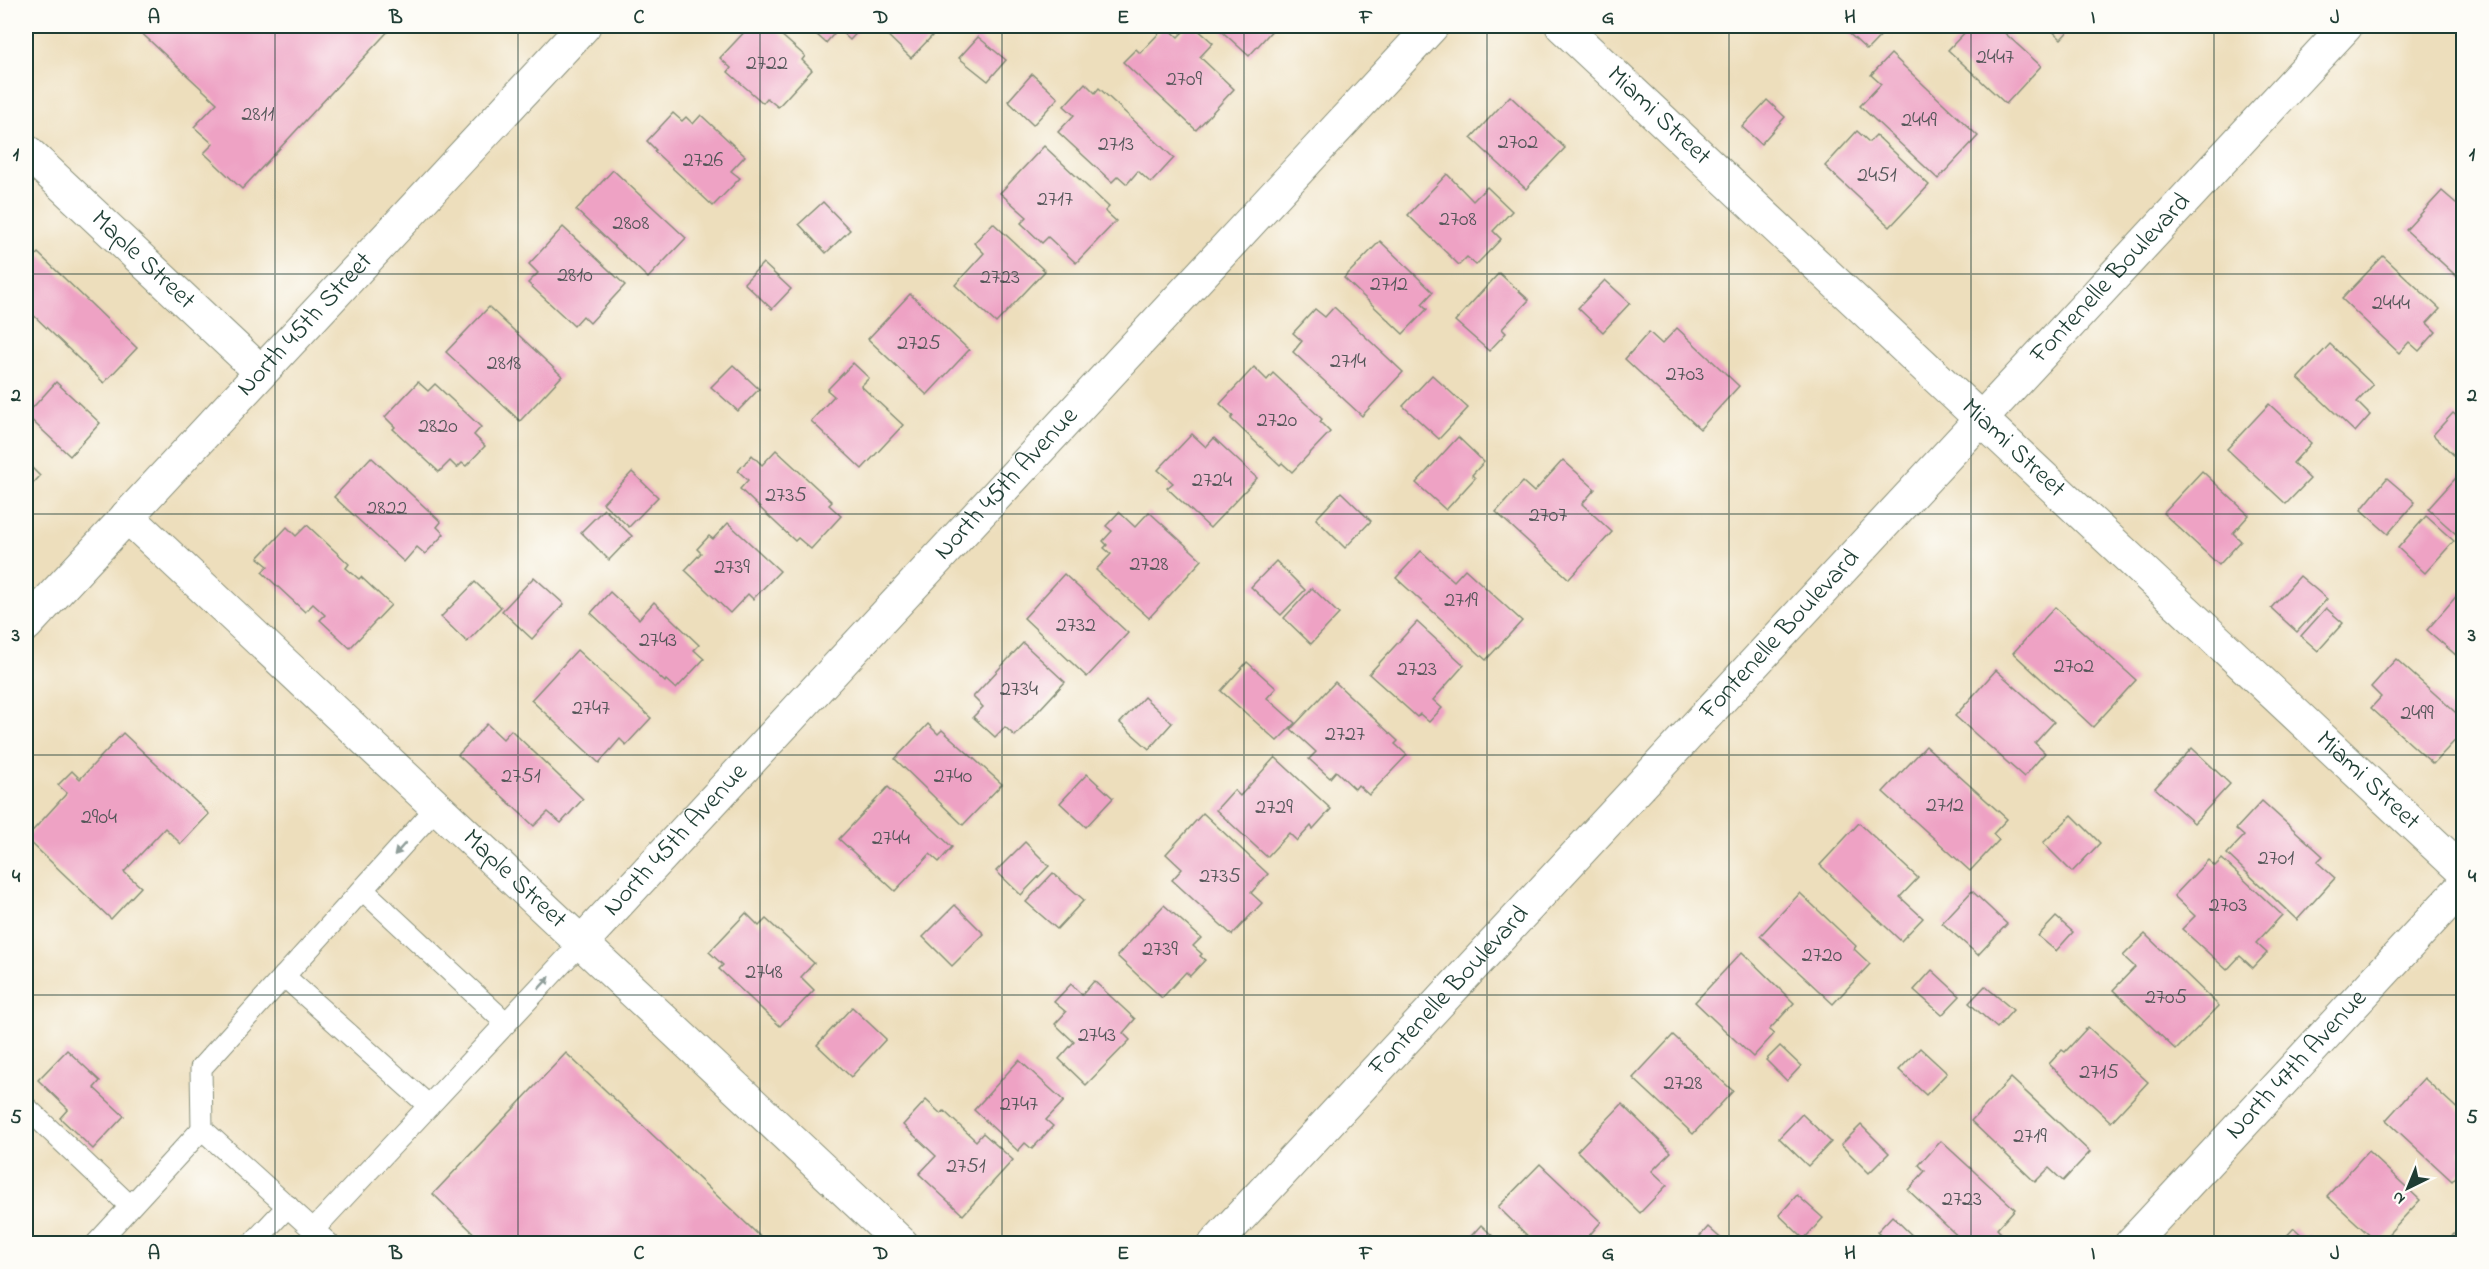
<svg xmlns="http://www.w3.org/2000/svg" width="2489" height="1269" viewBox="0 0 2489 1269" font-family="'Indie Flower',sans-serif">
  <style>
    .building { fill: #eea2c4 }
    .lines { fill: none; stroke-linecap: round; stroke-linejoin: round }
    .service-casing { stroke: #868e78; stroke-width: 23 }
    .minor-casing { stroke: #868e78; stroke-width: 35 }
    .secondary-casing { stroke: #868e78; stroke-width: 35 }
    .service { stroke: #fff; stroke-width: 21 }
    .minor { stroke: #fff; stroke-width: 33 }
    .secondary { stroke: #fff; stroke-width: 33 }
    .oneway { fill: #8f9e9a }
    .grid { fill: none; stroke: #1f3d34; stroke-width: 1.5; stroke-opacity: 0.55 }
    .labels { text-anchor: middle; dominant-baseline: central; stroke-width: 4.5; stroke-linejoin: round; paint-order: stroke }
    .number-label { font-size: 22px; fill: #535658 }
    .street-label { font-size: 26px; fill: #1f3d34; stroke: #fdfcf7 }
    .neatline { fill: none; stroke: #1f3d34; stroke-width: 2 }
    .grid-label { font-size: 20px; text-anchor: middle; font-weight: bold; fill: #1f3d34 }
  </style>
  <rect width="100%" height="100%" fill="#fdfcf7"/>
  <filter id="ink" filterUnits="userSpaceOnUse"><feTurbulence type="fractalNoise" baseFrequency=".0167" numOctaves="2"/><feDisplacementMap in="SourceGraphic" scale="12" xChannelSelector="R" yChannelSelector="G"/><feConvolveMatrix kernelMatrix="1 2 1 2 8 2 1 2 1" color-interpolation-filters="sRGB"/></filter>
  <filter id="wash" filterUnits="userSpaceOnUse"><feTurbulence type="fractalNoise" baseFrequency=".008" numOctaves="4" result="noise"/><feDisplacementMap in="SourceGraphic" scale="24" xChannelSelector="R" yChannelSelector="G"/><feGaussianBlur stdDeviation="1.35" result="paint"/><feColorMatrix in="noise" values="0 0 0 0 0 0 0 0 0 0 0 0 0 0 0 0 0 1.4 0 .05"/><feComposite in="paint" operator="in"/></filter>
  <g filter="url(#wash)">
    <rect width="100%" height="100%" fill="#eddebc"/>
    <g id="blocks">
      <g class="building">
        <polygon points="134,26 393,26 242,189 204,153 213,144 194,127 217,103"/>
        <polygon points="750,26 762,26 767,30 771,26 805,56 802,60 812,70 778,107 767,98 763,103 728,72 731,68 720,58"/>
        <polygon points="807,26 863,26 850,40 838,29 826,43"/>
        <polygon points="878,26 921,26 932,36 911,58"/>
        <polygon points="1166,26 1178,37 1189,26 1194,26 1213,43 1200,57 1234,89 1196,130 1123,62 1136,49 1140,53"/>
        <polygon points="1216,26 1276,26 1249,56"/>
        <polygon points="1841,26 1890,26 1867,50"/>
        <polygon points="1971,26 1997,26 2041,66 2006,104 1948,50"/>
        <polygon points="2047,26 2073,26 2061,39"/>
        <polygon points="978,37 1006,60 988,81 959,58"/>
        <polygon points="1891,54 1978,136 1938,179 1860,106 1881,84 1871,75"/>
        <polygon points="1032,74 1058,98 1033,125 1008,101"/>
        <polygon points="1085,83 1095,93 1099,88 1174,158 1151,183 1138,171 1127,184 1118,176 1112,182 1058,132 1074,115 1064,106"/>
        <polygon points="1510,96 1565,148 1526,189 1471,138"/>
        <polygon points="1767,100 1785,117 1761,144 1742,127"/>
        <polygon points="673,113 682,121 686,117 693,124 701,115 745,156 731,171 740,178 713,206 654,151 656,150 647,141"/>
        <polygon points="1857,131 1869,142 1876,135 1929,185 1890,227 1825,166"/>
        <polygon points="1044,146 1109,207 1105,211 1116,221 1076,263 1048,237 1042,243 1021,223 1027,217 1000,193"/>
        <polygon points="613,170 686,238 648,278 576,210"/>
        <polygon points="1447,174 1473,201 1487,187 1512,211 1493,231 1501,239 1476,265 1467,257 1459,265 1408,215"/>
        <polygon points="2442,191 2464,210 2464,283 2406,230"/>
        <polygon points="823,202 850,230 826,253 799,224"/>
        <polygon points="993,223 1045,271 996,323 955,285 984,253 974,243"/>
        <polygon points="563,227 625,285 590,323 583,316 574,326 528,283 538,273 529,264"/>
        <polygon points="1380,241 1433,292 1422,304 1427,309 1403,334 1344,278"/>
        <polygon points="38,253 137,348 104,383 26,308 26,266"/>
        <polygon points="2383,256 2440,309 2427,323 2436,332 2419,351 2409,342 2399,353 2342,299"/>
        <polygon points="763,263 791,289 772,309 744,283"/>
        <polygon points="1499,273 1529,300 1502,329 1506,333 1489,351 1455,321"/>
        <polygon points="1605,280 1630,303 1603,332 1578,308"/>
        <polygon points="910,294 969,350 927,395 868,339"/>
        <polygon points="489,307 562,376 520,421 446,352"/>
        <polygon points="1334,307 1403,372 1362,416 1293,352 1302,341 1293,333 1315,309 1325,317"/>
        <polygon points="1677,328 1739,386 1700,429 1625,359 1649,332 1662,344"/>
        <polygon points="2330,344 2373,385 2357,402 2370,415 2355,432 2298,378"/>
        <polygon points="853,363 869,378 861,386 903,425 862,469 811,421 834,396 827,390"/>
        <polygon points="733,365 759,389 738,411 711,387"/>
        <polygon points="1254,367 1267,380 1273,373 1322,419 1320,422 1330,432 1292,472 1282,463 1280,465 1231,419 1233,416 1220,404"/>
        <polygon points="1432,375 1468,408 1439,439 1403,406"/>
        <polygon points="56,382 100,423 70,456 26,415"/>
        <polygon points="418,382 428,391 435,384 481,427 474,435 485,446 466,466 462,463 457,468 450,461 439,472 393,429 395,427 385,417"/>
        <polygon points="2269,404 2311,443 2293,463 2310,479 2286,504 2227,449"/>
        <polygon points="2453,413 2464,422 2464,458 2460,461 2433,435"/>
        <polygon points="1192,434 1206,447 1214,438 1257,478 1210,528 1167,488 1173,483 1158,470"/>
        <polygon points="1458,437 1484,462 1472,475 1475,478 1446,510 1416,483"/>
        <polygon points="776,450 832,502 829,505 841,516 811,549 798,538 795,541 740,489 748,480 738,471 752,455 762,465"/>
        <polygon points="371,457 441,522 437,527 444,534 425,554 417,547 404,562 334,497"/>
        <polygon points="1563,460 1595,489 1582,504 1612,532 1569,579 1496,512 1523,482 1534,492"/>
        <polygon points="26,462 40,476 26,491"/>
        <polygon points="2464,469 2464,525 2456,534 2428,509"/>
        <polygon points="2202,471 2249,515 2233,533 2241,541 2219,565 2163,513"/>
        <polygon points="632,472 658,497 629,527 603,503"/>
        <polygon points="2387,478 2415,502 2388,534 2361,510"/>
        <polygon points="1341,492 1371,521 1345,548 1316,519"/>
        <polygon points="604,509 632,536 609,560 581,532"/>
        <polygon points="1119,512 1135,527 1149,512 1202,560 1149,618 1096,570 1111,554 1104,548 1107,545 1103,541 1112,531 1106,526"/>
        <polygon points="2426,516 2454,541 2425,573 2398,548"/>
        <polygon points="728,523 780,571 753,599 748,594 730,613 685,570 701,553 697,549 709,536 713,539"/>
        <polygon points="307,525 349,564 346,568 359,579 361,577 391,605 350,648 320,620 325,615 313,604 305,612 262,572 268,566 258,558 287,527 296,536"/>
        <polygon points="1421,551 1454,581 1465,569 1522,621 1486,660 1396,578"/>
        <polygon points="1276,561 1305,590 1281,615 1251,587"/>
        <polygon points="1064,574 1128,633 1087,677 1024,618"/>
        <polygon points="2300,576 2327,599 2297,632 2271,608"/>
        <polygon points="534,577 564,604 532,639 502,611"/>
        <polygon points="475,582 501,607 467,642 441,617"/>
        <polygon points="1312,588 1339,614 1311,644 1284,618"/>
        <polygon points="610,592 639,619 654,602 699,645 694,650 704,659 676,689 666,680 665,682 591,613"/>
        <polygon points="2460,592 2464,595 2464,662 2427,630"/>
        <polygon points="2055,607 2136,680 2093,727 2013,653"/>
        <polygon points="2326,608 2343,623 2318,651 2301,636"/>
        <polygon points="1417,622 1464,665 1433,700 1442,708 1429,722 1420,714 1417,717 1369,674"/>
        <polygon points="1023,643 1065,682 1015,736 1005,727 995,737 973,717 983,707 973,697"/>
        <polygon points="577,650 651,718 626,745 620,739 599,763 531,700"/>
        <polygon points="2396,659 2464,720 2464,731 2433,764 2371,708 2381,697 2371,687"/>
        <polygon points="1247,662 1276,688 1267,698 1295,723 1277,741 1221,691"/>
        <polygon points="1996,670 2054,722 2035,743 2045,753 2024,777 1955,716"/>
        <polygon points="1335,682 1398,741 1395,744 1407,755 1369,795 1358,785 1355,789 1336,771 1330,778 1309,759 1316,752 1291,729"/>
        <polygon points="1144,697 1172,723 1149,749 1120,723"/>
        <polygon points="487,724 503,739 511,730 583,799 561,823 548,812 534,826 458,755"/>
        <polygon points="928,724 938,734 942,730 1002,784 963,825 895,759"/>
        <polygon points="123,733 209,814 181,844 165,828 124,872 141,887 111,919 26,838 67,793 58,785 72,771 80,779"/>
        <polygon points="1926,746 2007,819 1993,834 1999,840 1970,871 1883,792"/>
        <polygon points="2192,748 2230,784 2194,823 2155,788"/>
        <polygon points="1275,757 1331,809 1313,829 1311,826 1297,841 1289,833 1267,857 1216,810 1234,790 1240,796"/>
        <polygon points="1087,774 1113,798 1086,827 1060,803"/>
        <polygon points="888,787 952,847 939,862 930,854 895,891 839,839"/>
        <polygon points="2262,801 2323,856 2317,862 2335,878 2297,920 2227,854 2244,836 2236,829"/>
        <polygon points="1203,813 1268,874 1251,893 1262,903 1232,935 1172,880 1182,869 1166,854"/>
        <polygon points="2072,815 2100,843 2072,872 2043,843"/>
        <polygon points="1859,823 1918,878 1900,897 1923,918 1901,941 1820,865"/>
        <polygon points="1025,842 1049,866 1021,895 996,871"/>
        <polygon points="2222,859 2282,915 2256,943 2267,953 2253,968 2240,956 2227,970 2182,929 2195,916 2174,896 2208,860 2215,866"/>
        <polygon points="1053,873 1084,900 1057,929 1026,902"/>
        <polygon points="1972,891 2007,924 1978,955 1942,923"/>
        <polygon points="1800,893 1856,946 1854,949 1870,964 1833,1004 1760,936"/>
        <polygon points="955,905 984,934 952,966 923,937"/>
        <polygon points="1164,905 1201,938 1193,946 1202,954 1200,956 1205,960 1190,976 1186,972 1162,998 1117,956"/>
        <polygon points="746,913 759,926 766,919 814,963 801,977 814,990 780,1026 719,969 723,965 709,952"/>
        <polygon points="2056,917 2073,932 2056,951 2038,936"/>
        <polygon points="2145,934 2219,1006 2176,1050 2113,990 2135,967 2123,956"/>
        <polygon points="1742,952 1794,1003 1769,1030 1774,1034 1753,1057 1695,1002"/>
        <polygon points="1932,970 1960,996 1942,1015 1914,990"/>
        <polygon points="1094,981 1135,1019 1123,1033 1130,1040 1086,1085 1059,1059 1074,1042 1055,1024 1066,1012 1054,1002 1071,984 1082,995"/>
        <polygon points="1985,986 2013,1010 1997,1028 1969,1003"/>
        <polygon points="852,1007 886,1039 851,1077 817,1045"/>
        <polygon points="2088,1027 2148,1082 2111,1122 2049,1064 2062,1050 2065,1052"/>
        <polygon points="1673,1035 1733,1091 1693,1134 1633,1078"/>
        <polygon points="1780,1046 1801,1066 1787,1081 1766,1060"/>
        <polygon points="1920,1048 1947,1073 1926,1095 1899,1070"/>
        <polygon points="67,1050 100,1081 94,1088 124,1116 93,1149 60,1118 68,1109 38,1080"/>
        <polygon points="566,1053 768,1244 530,1244 526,1240 523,1244 485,1244 433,1194"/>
        <polygon points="1019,1060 1064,1101 1046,1120 1053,1126 1032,1149 1025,1143 1018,1151 974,1110"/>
        <polygon points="2011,1078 2090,1152 2063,1181 2049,1168 2035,1182 1971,1121"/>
        <polygon points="2424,1078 2464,1115 2464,1147 2458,1152 2464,1157 2464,1169 2452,1181 2386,1120"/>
        <polygon points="926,1100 941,1114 944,1111 976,1141 983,1133 1013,1160 963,1215 919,1174 936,1156 903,1125"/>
        <polygon points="1622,1104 1671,1152 1652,1171 1667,1185 1640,1213 1577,1151"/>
        <polygon points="1802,1114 1831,1142 1808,1166 1779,1138"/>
        <polygon points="1861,1125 1889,1153 1869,1173 1841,1145"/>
        <polygon points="1941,1141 2015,1209 1997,1229 2006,1238 2001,1244 1966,1244 1908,1190 1925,1171 1919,1165"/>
        <polygon points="2368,1151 2420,1200 2379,1244 2327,1196"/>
        <polygon points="1540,1164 1601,1222 1586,1239 1591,1244 1536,1244 1498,1207"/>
        <polygon points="1797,1195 1823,1218 1804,1239 1779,1215"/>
        <polygon points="1892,1216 1921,1244 1878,1244 1883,1238 1877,1232"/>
        <polygon points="2464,1223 2464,1244 2445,1244"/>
        <polygon points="1481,1225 1496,1239 1502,1244 1464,1244"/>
        <polygon points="1708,1227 1727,1244 1693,1244"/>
        <polygon points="2294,1228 2305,1238 2308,1234 2319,1244 2279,1244"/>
      </g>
    </g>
  </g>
  <g filter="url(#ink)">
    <use href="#blocks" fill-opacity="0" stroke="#868e78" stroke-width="1.5"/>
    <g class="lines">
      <g class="service-casing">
        <g id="service">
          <polyline points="363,890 506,1023"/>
          <polyline points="284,976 429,1106"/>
          <polyline points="26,1107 130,1206"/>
          <polyline points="202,1129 201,1068 437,807"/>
          <polyline points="314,1229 581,943"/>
          <polyline points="96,1244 202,1129 329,1244"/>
          <polyline points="252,1244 288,1206"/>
        </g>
      </g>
      <g class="minor-casing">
        <g id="minor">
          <path id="s1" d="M1562,26l902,846"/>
          <path id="s2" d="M26,151l235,221"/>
          <path id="s3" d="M127,516l775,728"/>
          <path id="s4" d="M26,625l558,-599"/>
          <path id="s5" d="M581,943l851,-917"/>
          <path id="s6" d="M2131,1244l333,-359"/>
        </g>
      </g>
      <g class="secondary-casing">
        <g id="secondary">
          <path id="s7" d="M1215,1244l1131,-1218"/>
        </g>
      </g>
      <use href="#service" class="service"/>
      <use href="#minor" class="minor"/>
      <use href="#secondary" class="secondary"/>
    </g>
    <defs><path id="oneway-solid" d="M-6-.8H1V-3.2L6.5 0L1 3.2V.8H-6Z" transform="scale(1.5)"/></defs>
    <g class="oneway">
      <use href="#oneway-solid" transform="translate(400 849) rotate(132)"/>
      <use href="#oneway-solid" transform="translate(544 983) rotate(-47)"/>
    </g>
  </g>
  <path class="grid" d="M275,26v1218M518,26v1218M760,26v1218M1002,26v1218M1244,26v1218M1487,26v1218M1729,26v1218M1971,26v1218M2214,26v1218M26,274h2438M26,514h2438M26,755h2438M26,995h2438"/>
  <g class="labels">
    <g class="number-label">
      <text x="1995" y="58">2447</text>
      <text x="767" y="64">2722</text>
      <text x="1184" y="80">2709</text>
      <text x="258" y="115">2811</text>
      <text x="1919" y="121">2449</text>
      <text x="1518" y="143">2702</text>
      <text x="1116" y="145">2713</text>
      <text x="703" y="161">2726</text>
      <text x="1877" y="176">2451</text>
      <text x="1055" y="200">2717</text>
      <text x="1458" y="220">2708</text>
      <text x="631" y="224">2808</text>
      <text x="575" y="276">2810</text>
      <text x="1000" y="278">2723</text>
      <text x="1389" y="285">2712</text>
      <text x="2391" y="304">2444</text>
      <text x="919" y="344">2725</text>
      <text x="1348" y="362">2714</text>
      <text x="504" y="364">2818</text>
      <text x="1685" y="375">2703</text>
      <text x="1277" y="421">2720</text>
      <text x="438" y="427">2820</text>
      <text x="1212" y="481">2724</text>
      <text x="786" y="496">2735</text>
      <text x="387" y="509">2822</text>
      <text x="1548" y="516">2707</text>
      <text x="1149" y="565">2728</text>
      <text x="732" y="568">2739</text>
      <text x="1461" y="601">2719</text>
      <text x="1076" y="626">2732</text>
      <text x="658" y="641">2743</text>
      <text x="2074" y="667">2702</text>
      <text x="1417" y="670">2723</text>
      <text x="1019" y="690">2734</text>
      <text x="591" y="709">2747</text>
      <text x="2417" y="714">2499</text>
      <text x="1345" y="735">2727</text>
      <text x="521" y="777">2751</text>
      <text x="953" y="777">2740</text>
      <text x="1945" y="806">2712</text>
      <text x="1274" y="808">2729</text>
      <text x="99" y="818">2904</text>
      <text x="891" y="839">2744</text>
      <text x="2276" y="859">2701</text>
      <text x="1220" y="877">2735</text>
      <text x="2228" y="906">2703</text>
      <text x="1160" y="950">2739</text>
      <text x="1822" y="956">2720</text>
      <text x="764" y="973">2748</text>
      <text x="2166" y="998">2705</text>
      <text x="1097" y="1036">2743</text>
      <text x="2099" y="1073">2715</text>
      <text x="1683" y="1084">2728</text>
      <text x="1019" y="1105">2747</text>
      <text x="2030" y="1137">2719</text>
      <text x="966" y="1167">2751</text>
      <text x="1962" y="1200">2723</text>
    </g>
    <g class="street-label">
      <text stroke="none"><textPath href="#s1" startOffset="132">Miami Street</textPath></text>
      <text stroke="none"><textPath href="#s2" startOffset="160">Maple Street</textPath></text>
      <text stroke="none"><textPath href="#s7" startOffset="1317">Fontenelle Boulevard</textPath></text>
      <text stroke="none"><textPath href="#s4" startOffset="410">North 45th Street</textPath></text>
      <text stroke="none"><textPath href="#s1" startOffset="618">Miami Street</textPath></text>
      <text stroke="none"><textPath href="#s5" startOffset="626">North 45th Avenue</textPath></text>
      <text stroke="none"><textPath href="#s7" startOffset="831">Fontenelle Boulevard</textPath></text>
      <text stroke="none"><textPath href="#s1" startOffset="1104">Miami Street</textPath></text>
      <text stroke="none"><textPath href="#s5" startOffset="140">North 45th Avenue</textPath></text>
      <text stroke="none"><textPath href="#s3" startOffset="531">Maple Street</textPath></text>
      <text stroke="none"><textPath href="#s7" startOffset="345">Fontenelle Boulevard</textPath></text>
      <text stroke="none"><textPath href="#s6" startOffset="244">North 47th Avenue</textPath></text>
    </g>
  </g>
  <rect width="2489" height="1269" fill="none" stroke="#fdfcf7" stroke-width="66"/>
  <g transform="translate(2408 1188) rotate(223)" stroke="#fdfcf7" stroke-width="4.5" paint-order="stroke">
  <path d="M0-4.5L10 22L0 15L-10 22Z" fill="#1f3d34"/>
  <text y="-9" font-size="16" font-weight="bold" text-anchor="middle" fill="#1f3d34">N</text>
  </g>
  <rect x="33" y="33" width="2423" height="1203" class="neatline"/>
  <g class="grid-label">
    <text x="154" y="23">A</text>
    <text x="396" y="23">B</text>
    <text x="639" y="23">C</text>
    <text x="881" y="23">D</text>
    <text x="1123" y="23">E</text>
    <text x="1366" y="23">F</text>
    <text x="1608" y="23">G</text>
    <text x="1850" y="23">H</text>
    <text x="2093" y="23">I</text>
    <text x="2335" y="23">J</text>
    <text x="16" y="160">1</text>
    <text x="2472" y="160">1</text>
    <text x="16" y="401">2</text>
    <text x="2472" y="401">2</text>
    <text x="16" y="641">3</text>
    <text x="2472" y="641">3</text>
    <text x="16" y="882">4</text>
    <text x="2472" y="882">4</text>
    <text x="16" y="1123">5</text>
    <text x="2472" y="1123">5</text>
    <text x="154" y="1259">A</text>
    <text x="396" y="1259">B</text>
    <text x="639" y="1259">C</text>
    <text x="881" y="1259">D</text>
    <text x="1123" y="1259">E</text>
    <text x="1366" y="1259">F</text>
    <text x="1608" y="1259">G</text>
    <text x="1850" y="1259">H</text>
    <text x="2093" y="1259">I</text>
    <text x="2335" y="1259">J</text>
  </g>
</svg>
